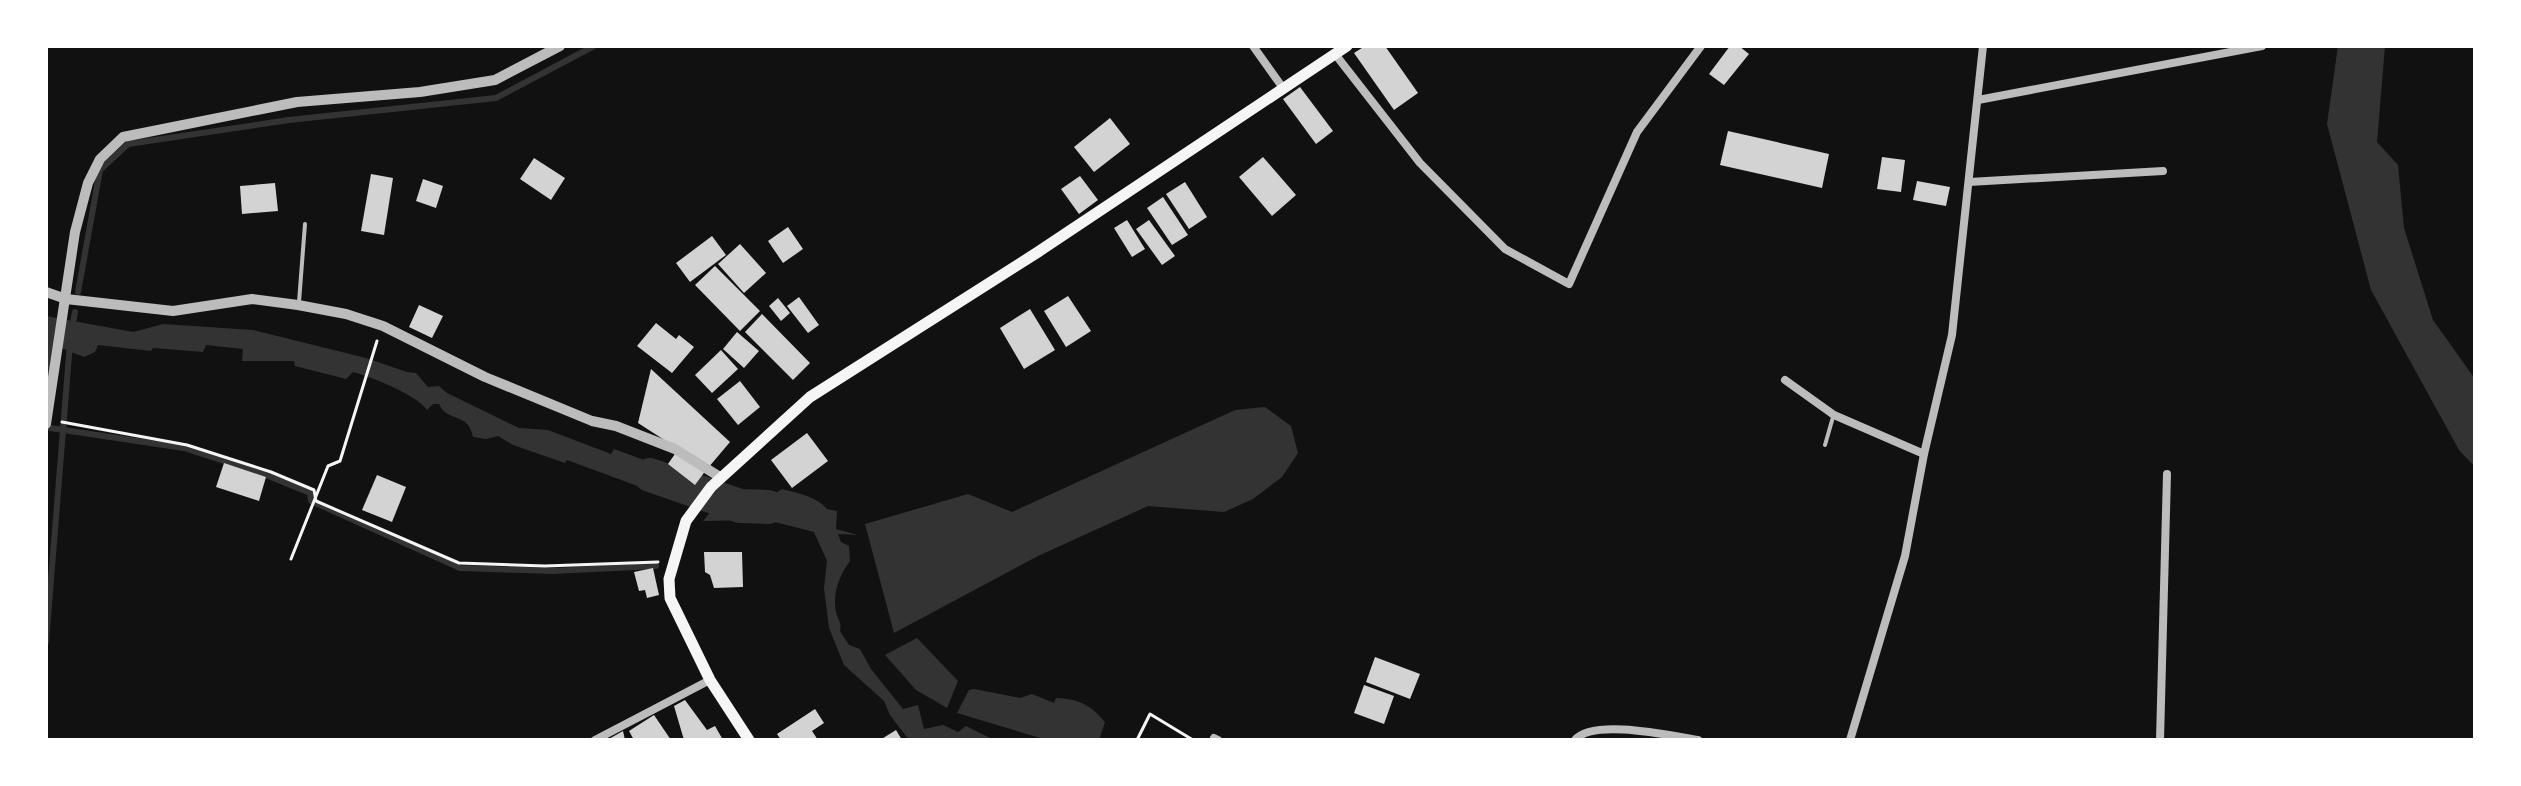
<svg xmlns="http://www.w3.org/2000/svg" width="2521" height="786" viewBox="0 0 2521 786" font-family="Cabin,sans-serif">
  <style>
    .water { fill: #333 }
    .lines { fill: none; stroke-linecap: round; stroke-linejoin: round }
    .stream { stroke: #333; stroke-width: 6 }
    .river { stroke: #333; stroke-width: 34 }
    .building { fill: #d3d3d3 }
    .path { stroke: #f5f5f5; stroke-width: 3 }
    .service { stroke: #bcbcbc; stroke-width: 4 }
    .minor { stroke: #bcbcbc; stroke-width: 8 }
    .tertiary { stroke: #bcbcbc; stroke-width: 10 }
    .secondary { stroke: #f5f5f5; stroke-width: 11 }
  </style>
  <rect width="100%" height="100%" fill="#111"/>
  <g class="water">
    <polygon points="2338,46 2385,46 2377,142 2398,165 2404,228 2433,320 2475,379 2475,467 2459,450 2371,290 2327,124"/>
    <path d="M46,316l87,16 30,-8 90,6 113,28 41,14 9,1 12,14 11,-1 8,7 72,35 29,2 63,24 3,-5 52,19 29,18 -14,16 -114,-42 -2,3 -52,-18 -15,-9 -12,3 -13,-2c-5,-26 -26,-14 -34,-33h-6l-6,6c-10,-15 -55,-33 -74,-38l-7,7 -51,-13 -1,-5h-52l1,-12 -37,-4 -3,7 -50,-4 -2,3 -53,-6 -3,7 -11,5 -38,-15z"/>
    <polygon points="1265,407 1291,426 1298,453 1282,477 1253,499 1224,512 1148,506 1038,556 894,633 865,524 968,494 1012,512 1235,410"/>
    <path d="M782,489c15,4 34,7 45,20l10,2 -1,18 22,6 -20,-1 3,8 8,4 1,15c-10,13 -18,33 -14,51 2,9 6,10 4,19l9,14 11,4 11,20 32,40 15,-4 6,24 19,-4 15,7 8,-6 28,14h-85l-19,-25 -6,-14 -40,-36 -15,-37 -5,-40 3,-27 -13,-29 -39,-10 -8,-8 -19,6 -45,1 21,-25 18,-5 8,7h18z"/>
    <polygon points="917,638 958,681 947,708 916,690 885,655"/>
    <path d="M974,689l46,9 12,-4 22,9 2,-5c23,1 35,7 49,24l-6,18h-52l-90,-27 12,-23z"/>
  </g>
  <g class="lines">
    <g class="stream">
      <polyline points="78,292 100,170 128,144 289,120 496,98 594,46"/>
      <polyline points="72,328 75,312"/>
      <polyline points="46,386 51,338"/>
      <polyline points="50,428 184,448 261,473 310,493 311,501 460,568 552,571 656,566"/>
      <polyline points="46,642 70,343"/>
    </g>
    <polyline class="river" points="650,475 740,506 768,507"/>
  </g>
  <g class="building">
    <polygon points="1365,46 1385,46 1418,93 1394,110 1354,53"/>
    <polygon points="1730,46 1739,46 1749,54 1724,85 1709,74"/>
    <polygon points="1300,87 1333,131 1316,144 1283,99"/>
    <polygon points="1110,118 1130,144 1094,172 1074,147"/>
    <polygon points="1728,131 1829,154 1822,188 1720,165"/>
    <polygon points="1263,157 1296,195 1272,216 1239,177"/>
    <polygon points="1882,157 1905,160 1901,192 1877,189"/>
    <polygon points="534,158 565,178 551,200 520,179"/>
    <polygon points="371,174 393,178 384,235 361,231"/>
    <polygon points="1080,176 1098,200 1079,214 1061,189"/>
    <polygon points="423,179 443,186 436,208 416,201"/>
    <polygon points="1917,181 1950,187 1946,206 1913,200"/>
    <polygon points="1185,182 1207,217 1189,229 1166,194"/>
    <polygon points="275,183 278,211 242,214 240,186"/>
    <polygon points="1163,197 1188,235 1172,245 1147,208"/>
    <polygon points="1127,220 1145,249 1132,257 1114,228"/>
    <polygon points="1149,220 1175,256 1162,265 1136,229"/>
    <polygon points="788,227 803,249 783,263 768,241"/>
    <polygon points="712,236 726,255 690,282 676,263"/>
    <polygon points="740,244 766,273 744,293 718,264"/>
    <polygon points="715,266 760,311 740,331 695,285"/>
    <polygon points="1068,296 1091,331 1066,347 1044,311"/>
    <polygon points="799,297 819,325 808,333 787,306"/>
    <polygon points="778,298 790,313 781,321 769,306"/>
    <polygon points="419,305 443,316 432,338 409,327"/>
    <polygon points="1030,309 1055,350 1024,369 1000,328"/>
    <polygon points="762,314 810,363 793,380 745,332"/>
    <polygon points="656,323 676,339 679,335 694,347 672,373 637,346"/>
    <polygon points="737,332 759,351 744,368 723,349"/>
    <polygon points="721,350 738,369 712,393 695,375"/>
    <polygon points="651,369 730,442 708,468 638,423"/>
    <polygon points="740,381 760,407 738,425 717,399"/>
    <polygon points="807,433 828,461 792,488 771,460"/>
    <polygon points="677,451 706,470 695,485 668,464"/>
    <polygon points="224,463 266,477 259,501 216,487"/>
    <polygon points="377,475 406,487 392,522 362,510"/>
    <polygon points="704,552 742,552 743,587 714,588 710,575 705,572"/>
    <polygon points="653,568 659,595 647,598 645,590 639,591 634,572"/>
    <polygon points="1375,657 1420,674 1410,699 1366,682"/>
    <polygon points="1364,685 1394,696 1384,724 1354,713"/>
    <polygon points="685,700 707,730 715,726 723,740 684,740 674,706"/>
    <polygon points="815,709 824,723 812,731 818,740 781,740 777,734"/>
    <polygon points="654,715 671,740 634,740 629,731"/>
    <polygon points="896,730 902,740 880,740"/>
    <polygon points="623,731 625,740 607,740"/>
  </g>
  <g class="lines">
    <g class="path">
      <polyline points="62,422 187,445 271,472 314,490 316,501 459,563 545,566 658,562"/>
      <polyline points="291,559 328,466 340,461 377,341"/>
      <polyline points="1137,740 1150,714 1193,740"/>
    </g>
    <g class="service">
      <polyline points="299,302 305,224"/>
      <polyline points="1825,445 1833,417"/>
    </g>
    <g class="minor">
      <polyline points="1253,46 1283,88"/>
      <polyline points="1335,54 1420,163 1505,249 1569,284 1637,132 1701,46"/>
      <polyline points="1978,100 2262,46"/>
      <polyline points="1969,182 2163,171"/>
      <polyline points="1785,380 1834,415 1924,454"/>
      <polyline points="1214,738 1218,740"/>
      <polyline points="595,740 710,680"/>
      <path d="M1575,740c18,-22 97,-4 123,0"/>
      <polyline points="1850,740 1905,556 1924,454 1952,335 1983,46"/>
      <polyline points="2160,740 2167,474"/>
    </g>
    <g class="tertiary">
      <polyline points="46,292 66,299 173,311 252,299 298,305 346,314 383,326 485,377 592,421 616,426 675,449 720,477"/>
      <polyline points="46,424 75,232 88,183 100,159 123,137 297,102 420,92 495,80 560,46"/>
    </g>
    <polyline class="secondary" points="749,740 710,680 670,598 669,579 686,521 711,487 810,397 1038,252 1347,46"/>
  </g>
  <rect width="2521" height="786" fill="none" stroke="#ffffff" stroke-width="96"/>
</svg>
